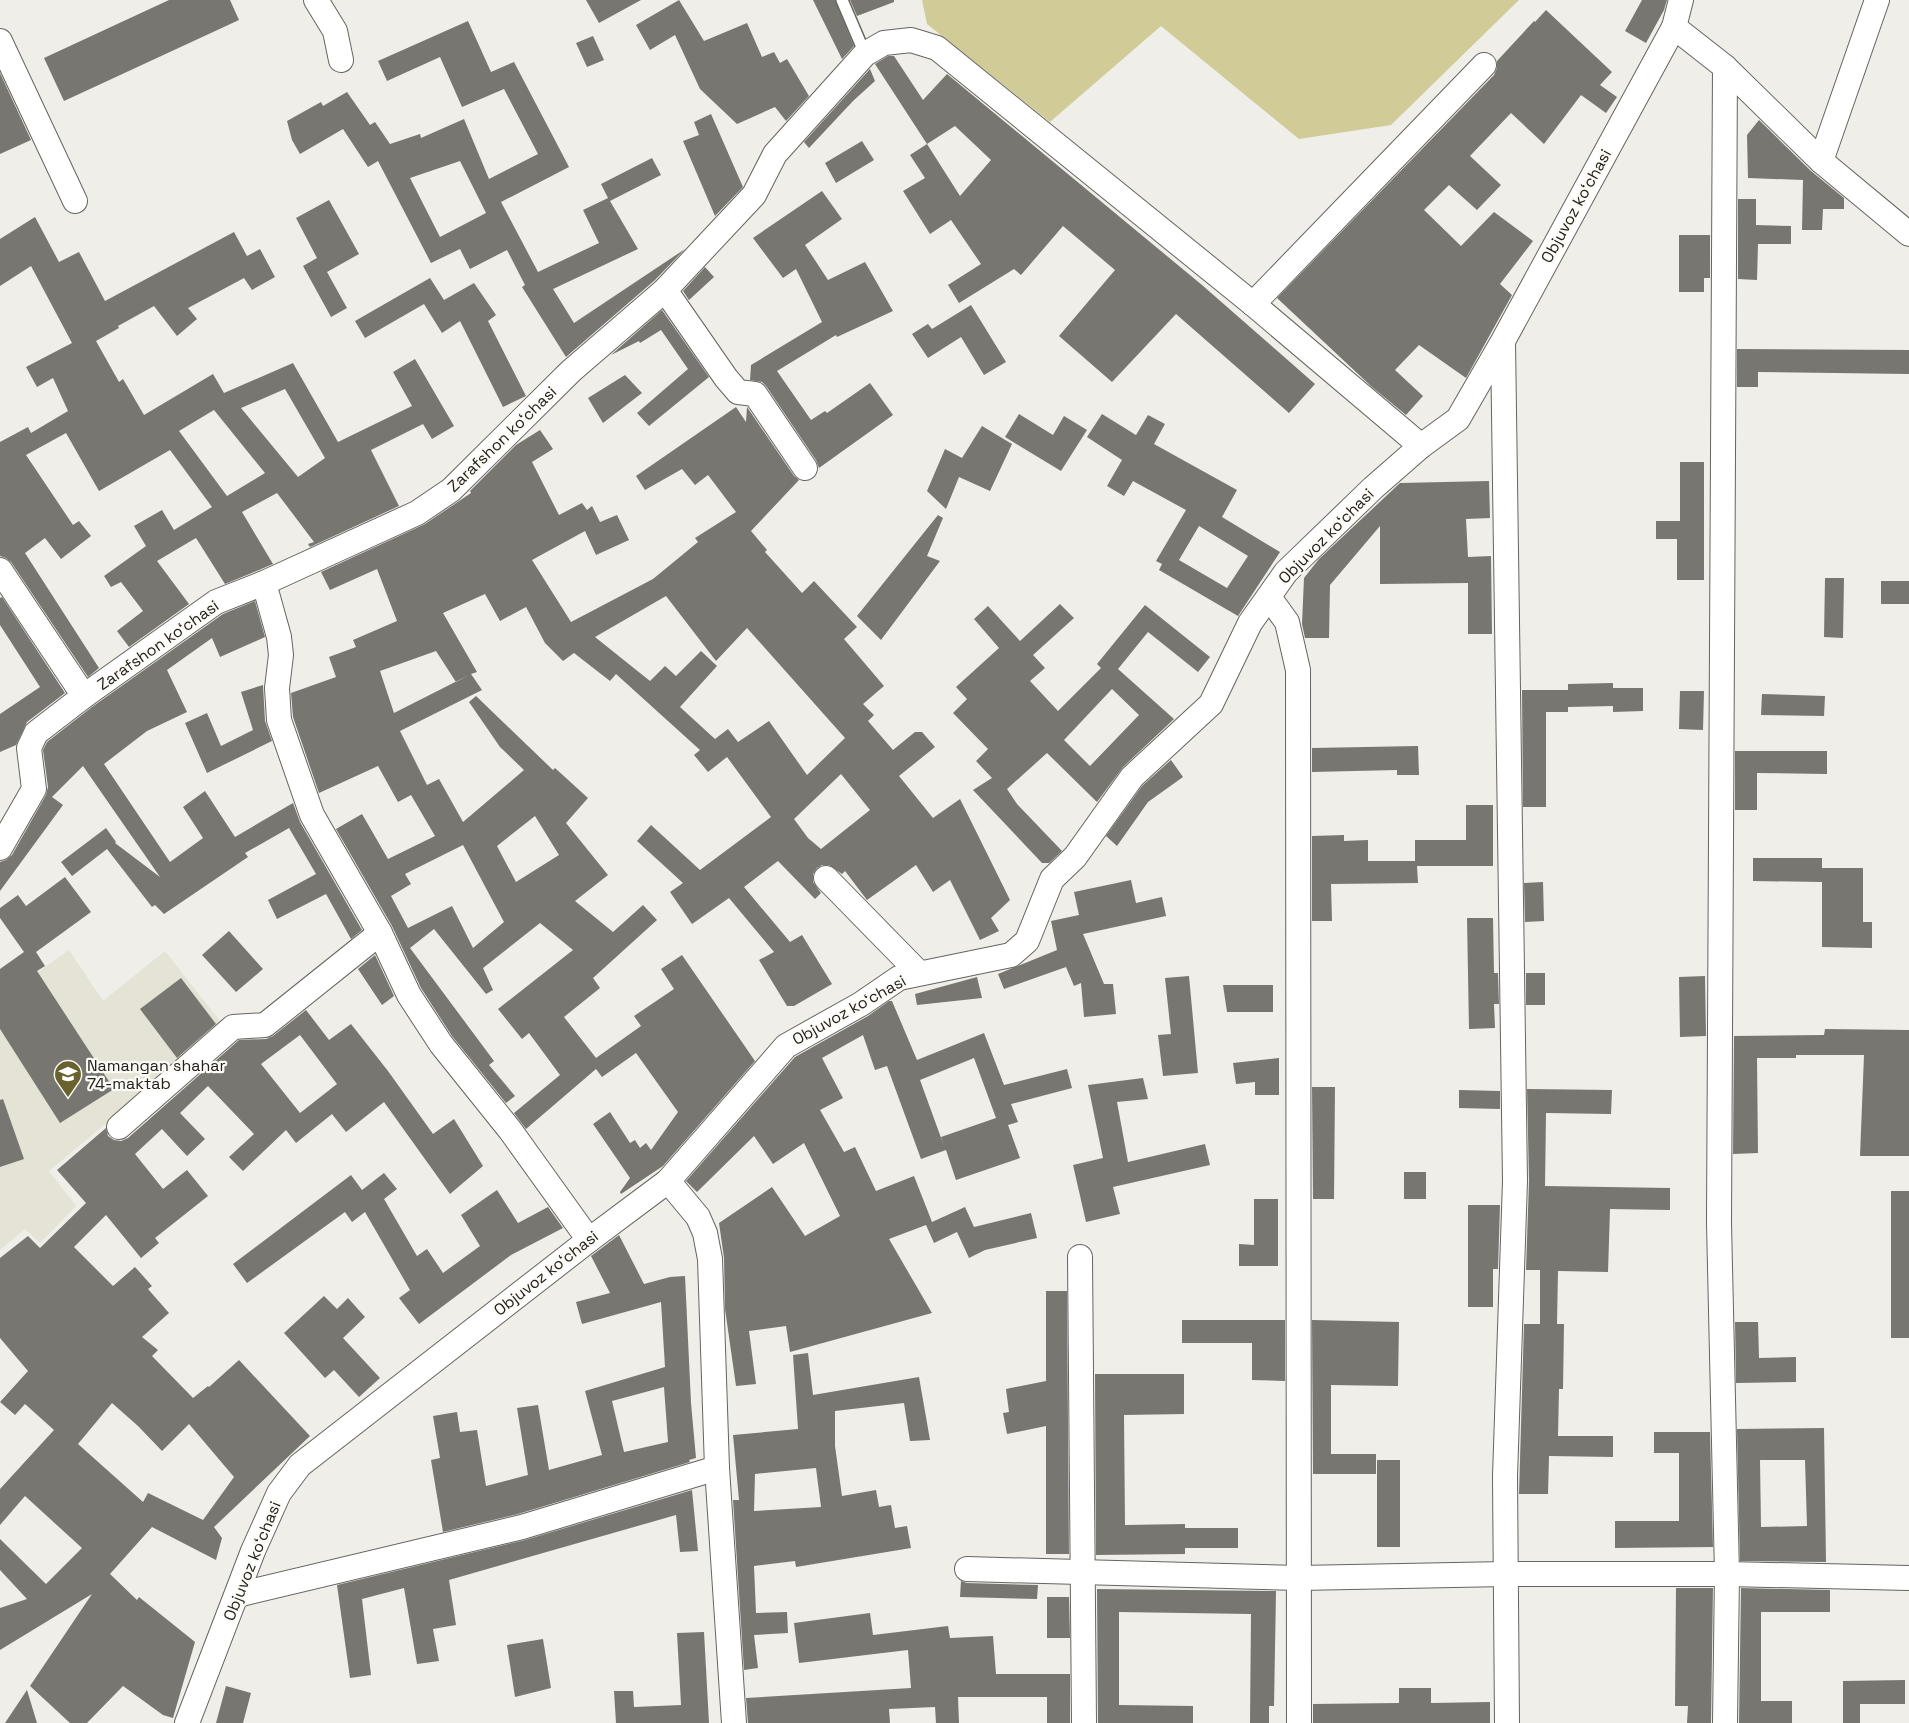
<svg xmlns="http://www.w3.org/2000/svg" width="1909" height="1723" viewBox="0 0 1909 1723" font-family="'Space Grotesk',sans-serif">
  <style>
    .built { fill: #e4e3d5 }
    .green { fill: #d1cb98 }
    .building { fill: #777671; fill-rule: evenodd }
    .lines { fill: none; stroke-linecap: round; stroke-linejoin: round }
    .lane-casing { stroke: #65655f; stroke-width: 14 }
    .street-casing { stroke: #65655f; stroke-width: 26 }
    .lane { stroke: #fff; stroke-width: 11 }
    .street { stroke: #fff; stroke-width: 24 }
    .labels { text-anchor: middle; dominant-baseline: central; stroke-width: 4.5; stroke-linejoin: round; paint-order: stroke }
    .street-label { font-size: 16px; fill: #21201e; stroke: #fcfbf5 }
    .poi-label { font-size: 16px; fill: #21201e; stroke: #fcfbf5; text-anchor: start }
  </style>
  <rect width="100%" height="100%" fill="#efeee8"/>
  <polygon class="built" points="69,950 103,1001 165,951 223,1025 49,1171 76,1206 40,1243 25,1229 0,1250 0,999"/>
  <polygon class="green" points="922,0 1519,0 1391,125 1299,139 1161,26 1050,122 927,24"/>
  <g class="building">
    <polygon points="169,0 230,0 239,20 64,101 44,58"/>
    <polygon points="586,0 641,0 599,23"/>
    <polygon points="679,0 704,41 747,23 762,57 774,52 780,63 787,59 809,96 786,121 775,107 737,124 700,89 675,35 650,50 636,25"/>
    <polygon points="813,0 835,0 854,46 842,59"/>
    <polygon points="850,0 894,0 894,2 857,16"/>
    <polygon points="1642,0 1667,0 1664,10 1646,43 1625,31"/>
    <polygon points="1546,10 1612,72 1600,85 1617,97 1606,113 1581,95 1544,144 1511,113 1470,156 1501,185 1477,210 1449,185 1424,210 1461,246 1494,212 1533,241 1500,284 1512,295 1466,378 1419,345 1395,370 1423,396 1406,415 1372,387 1277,298 1494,75 1497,68 1497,61 1534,21 1535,22"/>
    <path d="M468,21l23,51 23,-10 55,105 -68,35 37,70 61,-29 -16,-33 25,-12 1,2 -8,-16 51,-26 9,17 -51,26 28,48 -85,40 21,34 111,-74 -30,31 -89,77 -44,-70 3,-2 -18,-35 -37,19 -10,-20 -29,14 -53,-102 -10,6 -25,-38 -43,25 -8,-14 -5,-19 34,-19 2,4 24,-14 23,33 5,-3 15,22 30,-10 1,4 43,-19 25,60 49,-25 -34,-65 -42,18 -22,-50 -53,24 -9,-20zM460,161l26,52 -46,24 -30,-59z"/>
    <polygon points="593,36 604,60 587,67 576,43"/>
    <path d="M888,56h6l29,44 24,-26 255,211 113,99 -26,29 -113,-99 -64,68 -53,-46 56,-66 -52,-44 -42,49 -7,-6 -55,34 -11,-18 33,-21 -30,-44 -21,14 -27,-43 22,-13 -15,-23 17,-11 -52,-80zM955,126l36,34 -31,36 -33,-52z"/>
    <polygon points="870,69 875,81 853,101 809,148 804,142"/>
    <polygon points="0,73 31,140 0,154"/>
    <polygon points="711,114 743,187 715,216 683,141 699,135 694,122"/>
    <polygon points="1759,120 1811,171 1844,198 1844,209 1823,209 1822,230 1802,230 1803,180 1748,178 1747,135"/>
    <polygon points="862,141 874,160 836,183 825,163"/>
    <polygon points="822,191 842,219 805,245 828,280 865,262 893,311 837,337 836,335 777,371 811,420 825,411 827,413 870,383 893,415 819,468 816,460 766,386 762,382 750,380 751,365 822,322 796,269 783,278 753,238"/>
    <polygon points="1738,199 1756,199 1756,225 1791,226 1791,244 1758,244 1757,280 1738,279"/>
    <polygon points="329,200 359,254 327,272 347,308 331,317 303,266 317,258 296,218"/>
    <path d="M35,217l24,45 20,-10 26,49 129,-69 13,24 13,-7 15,28 -23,13 -8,-12 -56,30 9,11 -20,17 -23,-30 -36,20 1,2 -23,13 23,41 4,-3 21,36 69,-41 11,19 69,-30 45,79 74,-36 -19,-34 22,-13 39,67 -22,13 -9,-15 -52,26 28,56 -89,41 -2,-3 6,-2 -37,-49 -35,19 31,52 -14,6 -34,14 -29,-46 -39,23 32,43 -60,43 -12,-16 26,-20 -22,-29 -10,5 -7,-11 42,-30 -12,-20 28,-16 12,20 38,-23 -42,-57 -71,41 -33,-58 -40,22 47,70 6,-4 12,15 -30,23 -16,-21 -20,15 74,115 -11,9 -77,-115 -5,-4 -6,-2v-114l28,-15 3,6 37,-22 -15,-33 -16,9 -11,-20 46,-24 -41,-77 -31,20v-47zM285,389l40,69 -27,19 -57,-69zM214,410l51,63 -38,23 -48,-65z"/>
    <polygon points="1679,235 1710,235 1710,278 1704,278 1704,292 1679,292"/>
    <polygon points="705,267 714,277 689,300 683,291"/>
    <polygon points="430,278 444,300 474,283 496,315 488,321 526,396 503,407 460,321 442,333 424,304 365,338 355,321"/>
    <polygon points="971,305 1006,362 984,375 961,337 928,358 912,334 928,324 932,329"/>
    <polygon points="662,310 709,377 649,426 637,413 688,369 661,330 640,343 639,341 611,355"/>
    <polygon points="1737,349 1909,350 1909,374 1758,372 1758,387 1737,387"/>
    <polygon points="625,375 642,393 603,423 588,398"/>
    <path d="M736,407l10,15 1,-15 47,69 5,4 -48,51 16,19 -2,2 37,41 12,-12 43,46 -13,12 40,47 -21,18 11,11 -6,6 25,29 22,-18h7l13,15 -36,29 34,42 27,-19 50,101 -19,18 8,13 -19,9 -30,-60 -17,12 -17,-27 -49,35 -22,-29 -3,3 -13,-9h-7l-5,3 -4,6v8l8,11 -6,6 -37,-38 -34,26 46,55 12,-7 30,49 -38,22h-7l-28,-46 15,-8 -45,-54 -37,26 -22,-32 13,-9 -46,-42 14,-16 49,45 71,-53 -44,-60 -19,15 -14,-17 6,-5 -84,-76 -6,7 -36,-28 -11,8 -18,-18 -19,-36 -26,14 -15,-27 -42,19 34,59 -6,2 11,16 -82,41 27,54 12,-6 24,43 61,-52 -24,-23 -31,-45 7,-6 77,74 2,-2 33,30 -22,25 42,52 -33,26 38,31 30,-27 14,15 -64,58 7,10 -36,29 32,41 45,-32 -7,-10 40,-27 -13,-20 21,-14 73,106 -92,105 -42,28 -1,-2 10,-14 -37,-54 17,-12 20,31 5,-3 5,8 6,-5 5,7 27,-38 -42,-59 -34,24 -6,-8 -70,60 -12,-16 46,-38 -31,-42 -7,6 -24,-30 75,-59 -33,-27 -57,45 10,22 -7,4 -52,-65 -24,19 84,113 -5,4 26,31 -9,7 -54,-67 -31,-48 -29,-62 -56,-97 26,-15 26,45 47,-23 -24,-41 -13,7 -20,-36 -59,27 -26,-76 -2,-24 45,-16 -7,-20 27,-10 -3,-7 44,-19 -20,-52 -47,21 -9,-18 104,-48 46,-31 -1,-2 46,-46 24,-15 13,19 -21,13 27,53 23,-12 5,7 5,-4 8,16 17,-7 12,25 -33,15 -11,-24 -53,29 39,62 82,-43 45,-37 -3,-4 41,-26 -28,-37 -13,10 -13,-16 -37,21 -9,-14zM666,596l50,65 31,-33 98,110 -38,37 -38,-54 -31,21 -10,-13 -13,10 -35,-32 37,-41 -16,-15 -25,25 -11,-10 -15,15 -55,-44zM436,651l20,31 13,-7 -75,38 -14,-42zM841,774l29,36 -49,39 -13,-11 -14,-19zM535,816l24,39 -43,27 -19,-36zM463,845l41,77 -31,26 -21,-42 -44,22 -17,-32 20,-12 -6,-10z"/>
    <polygon points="1019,414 1053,435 1064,416 1087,430 1061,471 1005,437"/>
    <path d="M1102,414l34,21 12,-20 17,9 -11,20 83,46 -15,27 58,35 -42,64 -79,-46 3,-6 -6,-3 30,-51 -53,-29 -9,15 -17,-10 15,-26 -35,-23zM1199,526l49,30 -21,32 -48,-28z"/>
    <polygon points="982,426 1012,444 990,491 959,477 946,509 927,491 945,449 962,458"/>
    <polygon points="1680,462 1704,462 1704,580 1677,580 1677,539 1656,539 1656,521 1680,521"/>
    <polygon points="1489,481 1490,518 1466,519 1468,557 1491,556 1492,634 1468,634 1468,583 1380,584 1380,526 1330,585 1329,638 1305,638 1302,624 1304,578 1319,559 1400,483"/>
    <polygon points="938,515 943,518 927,556 940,561 881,640 857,616"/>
    <polygon points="1825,578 1844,578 1843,638 1824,637"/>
    <rect x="1881" y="581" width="28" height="23"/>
    <polygon points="2,597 65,693 27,722 16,745 0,752 0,714 40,687 0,625 0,598"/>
    <polygon points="255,601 265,637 220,657 212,638 167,670 187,712 147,731 104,764 170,862 203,838 183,807 205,791 235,837 293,803 300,822 362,930 351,939 326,894 277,919 268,900 316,874 289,828 245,853 248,857 164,914 155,905 152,907 107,849 72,876 61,862 106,828 116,842 115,843 160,877 83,766 52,797 63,805 0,891 0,862 6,860 12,855 46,795 48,787 43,750 47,742 92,707 223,614"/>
    <path d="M1060,604l14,14 -41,37 12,13 -15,13 28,30 43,-43 -4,-4 48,-59 65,52 -12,15 -50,-40 -30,37 56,50 -51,48 -26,35 -50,-49 -40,36 10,15 45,47 -13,12h-7l-69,-73 19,-12 -16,-17 12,-12 -35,-36 14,-14 -11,-12 43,-39 -25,-29 14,-13 32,35zM1112,689l27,26 -49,51 -26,-26z"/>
    <polygon points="1613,683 1613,688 1643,688 1643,711 1613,712 1613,706 1568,707 1568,712 1546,712 1546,807 1523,807 1522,690 1568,690 1568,684"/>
    <polygon points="263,685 265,721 272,741 207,773 185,723 207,713 221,746 253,730 241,692"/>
    <polygon points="1680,691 1704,691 1703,730 1679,729"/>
    <polygon points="1762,694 1825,696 1824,716 1761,715"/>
    <polygon points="1418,746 1419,775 1397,775 1397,770 1312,772 1312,748"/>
    <polygon points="1735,751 1827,751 1827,774 1757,773 1757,810 1735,810"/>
    <polygon points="1171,760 1183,777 1148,802 1117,846 1106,836 1142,786"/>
    <polygon points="1466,805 1493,805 1493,866 1417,866 1418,883 1331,884 1332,921 1312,921 1312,836 1344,835 1344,841 1368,840 1368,861 1415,861 1415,840 1466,840"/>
    <polygon points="1753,858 1822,858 1822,868 1863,868 1863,922 1872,922 1872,948 1822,947 1822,882 1753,881"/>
    <polygon points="65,877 91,912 36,952 45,966 37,971 114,1089 60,1123 0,1029 0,969 24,952 0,918 0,908 18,895 26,906"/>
    <polygon points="1131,880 1136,903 1162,897 1166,916 1083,934 1104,984 1113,984 1116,1014 1084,1017 1081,983 1074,986 1066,967 1004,989 998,974 1057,950 1051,921 1079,915 1074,892"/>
    <polygon points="1543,882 1544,921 1525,922 1524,883"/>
    <polygon points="1467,918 1493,918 1494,973 1498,973 1499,1004 1494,1004 1495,1028 1469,1029"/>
    <polygon points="229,931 263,969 236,992 202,955"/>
    <polygon points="375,955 394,996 382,1005 358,969"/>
    <rect x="1526" y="973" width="19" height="32"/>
    <polygon points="1189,976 1198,1073 1163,1076 1158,1035 1171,1034 1165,978"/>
    <polygon points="1705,976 1706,1036 1680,1037 1679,977"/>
    <polygon points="977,977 982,998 917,1005 915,994"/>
    <polygon points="181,978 216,1024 177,1058 140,1009"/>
    <polygon points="1223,985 1273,985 1273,1012 1227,1012"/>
    <path d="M889,1001h3l25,59 67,-27 20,52 63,-16 5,19 -61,16 7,18 -10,3 12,33 -64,22 -10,-30 -25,9 -34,-93 -12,4 -12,-35 -41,23 21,40 -23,12 24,42 11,-5 21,44 38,-15 18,46 33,-15 9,20 57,-14 6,25 -52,12 -16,8 -12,-26 -23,11 -8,-18 -37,14 43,74 -142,39 -4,-26 -37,5 7,53 -20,2 -11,-77 -1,-51 -5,-35 53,-36 33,49 35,-20 -36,-73 -31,21 -19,-28 -57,56 -11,-11 109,-124 73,-41zM974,1058l22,60 -55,19 3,9 -24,-66z"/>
    <path d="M306,1010l23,30 22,-16 37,47 45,63 21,-15 29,47 -33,28 -66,-92 -38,30 -14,-18 -36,29 -10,-13 -43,41 -14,-14 25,-23 -46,-48 -28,27 25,26 -18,17 -25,-27 -27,25 28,35 24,-19 21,26 -53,42 4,5 -18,15 -35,-43 -32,32 39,39 22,-19 17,19 -4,3 21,24 -27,24 16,13 -6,6 41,42 15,-12 1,1 30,-27 71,76 -96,91 8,11 -6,22 -64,-33 -42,47 27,26 2,-3 56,45 -22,76 -10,-3 -40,-29 -36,37h-17l-40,-37 62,-92 -92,56v-42l27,-9 -27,-29v-31l46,45 36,-36 -57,-52 -25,29v-36l54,-59 -29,-26 -10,11 -15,-13 28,-31 -28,-33v-80l28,-22 12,12 46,-45 -29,-33 49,-42 2,8 6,4 7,1 7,-3 111,-98 27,-1 7,-3zM300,1035l37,49 -37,29 -39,-49zM112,1403l26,23 24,25 27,-27 45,53 -31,43 -55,-27 -5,9 -65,-58z"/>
    <polygon points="1825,1029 1909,1030 1909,1156 1860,1156 1864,1055 1796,1055 1796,1058 1757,1058 1758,1153 1733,1154 1734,1036 1824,1035"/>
    <polygon points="1279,1058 1279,1095 1255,1095 1255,1082 1236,1084 1233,1063"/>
    <polygon points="1143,1078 1148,1099 1117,1102 1128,1162 1205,1144 1210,1165 1113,1187 1120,1214 1086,1222 1073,1165 1103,1158 1088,1085"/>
    <polygon points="1312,1087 1335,1087 1334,1199 1313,1199"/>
    <polygon points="1527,1089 1612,1090 1611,1114 1546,1113 1545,1186 1670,1188 1670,1210 1610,1209 1608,1272 1558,1271 1557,1324 1564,1324 1563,1389 1559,1389 1558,1436 1613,1436 1613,1457 1549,1456 1548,1494 1519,1494 1524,1324 1540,1324 1540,1270 1526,1270 1529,1181"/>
    <polygon points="1459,1090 1500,1091 1500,1109 1459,1108"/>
    <polygon points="3,1099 24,1159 0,1167 0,1100"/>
    <rect x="1404" y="1172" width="22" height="27"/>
    <polygon points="384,1173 397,1189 384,1199 417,1256 427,1249 443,1273 480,1246 461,1215 497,1190 518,1223 548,1207 563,1228 511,1255 419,1324 399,1298 410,1290 365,1212 352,1222 345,1212 247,1283 233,1264 351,1175 362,1190"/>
    <rect x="1891" y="1191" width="18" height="147"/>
    <polygon points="1254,1199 1278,1199 1278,1266 1239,1266 1239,1244 1254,1245"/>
    <polygon points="1468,1205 1500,1205 1498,1269 1493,1269 1493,1307 1468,1307"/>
    <path d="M619,1235l25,49 26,-7 15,-1 6,127 5,55 -7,2 1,2 -172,52 -75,18 -12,-72 9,-2 -7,-42 24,-4 3,20 17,-2 9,56 42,-11 -11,-67 21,-3 11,65 53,-15 -17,-64 80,-24 -4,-65 -79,22 -6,-22 34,-9 -19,-37zM664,1387l4,55 -44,10 -12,-51z"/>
    <polygon points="1046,1291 1067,1291 1069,1554 1046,1554 1046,1426 1007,1434 1003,1413 1009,1412 1006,1389 1046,1381"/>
    <polygon points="324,1296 337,1309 348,1298 365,1317 343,1338 380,1378 359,1397 334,1370 325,1378 284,1333"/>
    <polygon points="1182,1320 1285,1320 1285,1381 1252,1380 1252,1343 1182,1343"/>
    <polygon points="1312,1320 1399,1322 1398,1386 1331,1385 1331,1454 1376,1454 1376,1474 1313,1474"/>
    <polygon points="1735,1322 1758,1322 1759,1358 1796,1357 1796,1382 1736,1383"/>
    <path d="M808,1353l5,42 106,-18 11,63 -20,1 -6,-38 -69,8v35l7,50 34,-6 3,17 12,-2 4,23 12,-2 4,22 -115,19 -1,-6 -41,5 2,47 31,-1 1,21 -34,2 4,33 -14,2 -11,-170h6l-6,-65 65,-6 -5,-74zM816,1468l5,39 -67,4 1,-37z"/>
    <polygon points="1095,1374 1184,1374 1184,1414 1124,1415 1125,1525 1185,1524 1185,1528 1238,1528 1238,1548 1185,1548 1185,1554 1096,1555"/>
    <path d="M1824,1428l2,134 -86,-1 -3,-132zM1760,1460h45l2,66 -46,1z"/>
    <polygon points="1654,1432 1710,1432 1713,1547 1615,1548 1615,1521 1679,1521 1679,1453 1654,1453"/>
    <rect x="1377" y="1460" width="23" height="87"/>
    <polygon points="692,1490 698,1551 680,1552 676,1515 449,1580 456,1625 433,1629 439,1661 417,1664 404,1588 362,1599 371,1675 350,1678 337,1585 525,1540"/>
    <polygon points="961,1581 967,1583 1038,1585 1037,1599 960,1597"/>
    <polygon points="1676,1588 1713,1588 1711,1723 1687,1723 1688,1706 1675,1706"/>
    <polygon points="1741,1588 1830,1590 1830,1612 1761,1612 1761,1701 1792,1701 1792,1723 1739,1723"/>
    <polygon points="1097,1589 1276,1591 1274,1706 1269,1706 1269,1723 1250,1723 1251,1614 1119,1612 1119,1705 1193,1706 1193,1723 1098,1723"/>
    <polygon points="1047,1597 1069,1597 1070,1638 1047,1638"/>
    <polygon points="870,1613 873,1635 948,1626 950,1638 993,1636 996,1674 1070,1674 1070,1723 1047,1723 1047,1697 958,1697 959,1723 936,1723 935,1707 889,1709 890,1723 748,1723 746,1698 911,1688 908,1650 799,1663 794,1623"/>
    <polygon points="704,1632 709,1723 616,1723 614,1691 633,1691 634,1707 681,1705 677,1633"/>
    <polygon points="543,1639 551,1688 515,1697 507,1645"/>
    <polygon points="1905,1680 1905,1704 1860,1704 1860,1723 1843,1723 1843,1681"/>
    <polygon points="226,1686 251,1693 243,1723 216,1723"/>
    <polygon points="1399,1688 1431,1688 1431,1703 1490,1702 1490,1723 1313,1723 1313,1704 1399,1703"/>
    <polygon points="27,1690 37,1723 5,1723"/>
  </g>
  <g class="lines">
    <g class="lane-casing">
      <polyline id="lane" points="842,0 865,54"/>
    </g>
    <g class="street-casing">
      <g id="street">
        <polyline points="316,0 335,31 341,60"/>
        <polyline points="1674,27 1725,67 1821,161 1909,234"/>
        <polyline points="0,41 75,201"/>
        <polyline points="1725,67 1719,1223 1727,1574 1725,1723"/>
        <polyline points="1821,161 1877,0"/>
        <polyline points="665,290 726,378 738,392 755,394 805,468"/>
        <polyline points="1253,304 1484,65"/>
        <polyline points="1503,342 1515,1181 1505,1476 1507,1723"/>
        <polyline points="0,570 84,696"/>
        <polyline points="264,583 279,637 281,655 277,688 279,720 312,815 380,933 409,995 441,1044 510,1130 589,1240"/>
        <polyline points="1269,597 1287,622 1298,670 1299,1723"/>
        <polyline points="0,848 34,789 29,748 36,733 84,696 216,602 264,583 417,513 451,490 571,371 665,290 754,195 775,154 865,54 884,43 911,40 937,48 1253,304 1421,446"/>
        <polyline points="826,878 919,973"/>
        <polyline points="119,1127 233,1027 265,1025 380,933"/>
        <polyline points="668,1181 698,1217 705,1233 710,1259 717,1468 734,1723"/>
        <polyline points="1080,1257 1084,1723"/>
        <polyline points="967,1569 1299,1578 1506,1574 1727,1574 1909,1578"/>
        <polyline points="237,1595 522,1527 717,1468"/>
        <polyline points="187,1723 253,1551 279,1493 300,1465 589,1240 668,1181 786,1046 861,1004 899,978 1011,955 1027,941 1052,879 1075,857 1132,777 1211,704 1250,623 1286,572 1373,488 1421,446 1458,419 1503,341 1674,27 1681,0"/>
      </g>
    </g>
    <use href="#lane" class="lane"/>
    <use href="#street" class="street"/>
  </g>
  <defs>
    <g id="school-pin" transform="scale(1.4375)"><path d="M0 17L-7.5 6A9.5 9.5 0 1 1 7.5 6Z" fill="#69622f" stroke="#fcfbf5"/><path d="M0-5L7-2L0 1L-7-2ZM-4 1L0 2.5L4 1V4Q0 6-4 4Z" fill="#fff"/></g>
  </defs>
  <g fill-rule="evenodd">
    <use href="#school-pin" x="68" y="1074"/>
  </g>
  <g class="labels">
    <g class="street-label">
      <text transform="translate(1576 206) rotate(-61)">Objuvoz koʻchasi</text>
      <text transform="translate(502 439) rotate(-44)">Zarafshon koʻchasi</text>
      <text transform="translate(1326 536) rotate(-45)">Objuvoz koʻchasi</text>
      <text transform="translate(158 645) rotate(-35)">Zarafshon koʻchasi</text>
      <text transform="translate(849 1010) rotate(-29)">Objuvoz koʻchasi</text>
      <text transform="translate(546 1273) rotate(-38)">Objuvoz koʻchasi</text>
      <text transform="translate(252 1561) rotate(-68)">Objuvoz koʻchasi</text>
    </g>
    <g class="poi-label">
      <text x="87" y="1065">Namangan shahar<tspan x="87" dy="18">74-maktab</tspan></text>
    </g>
  </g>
</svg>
